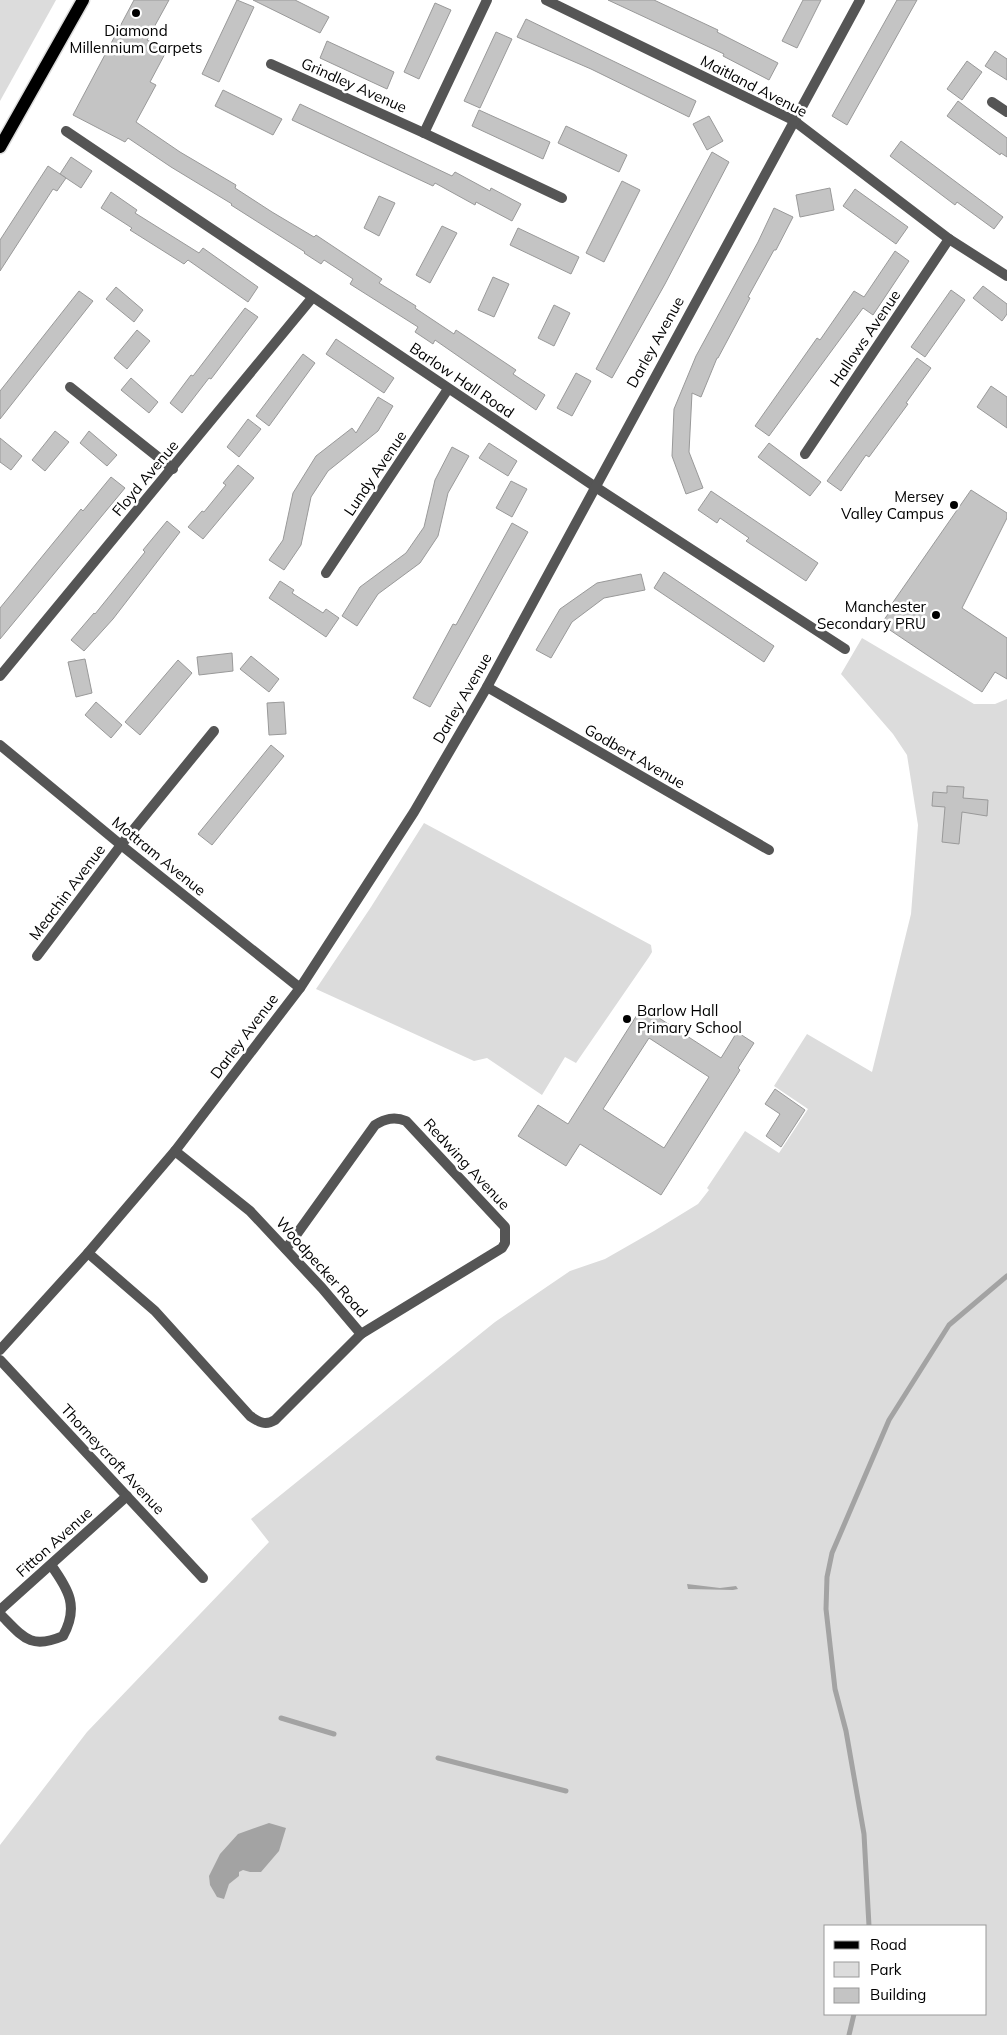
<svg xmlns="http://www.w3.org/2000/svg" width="1007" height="2035" viewBox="0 0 1007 2035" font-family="Mulish,sans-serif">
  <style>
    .green { fill: #dcdcdc; fill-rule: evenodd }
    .water { fill: #a3a3a3 }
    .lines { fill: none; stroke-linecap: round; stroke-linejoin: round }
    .stream { stroke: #a3a3a3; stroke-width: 5 }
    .building { fill: #c4c4c4; stroke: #999; fill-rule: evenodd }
    .primary-casing { stroke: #dbdbdb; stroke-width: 15 }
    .street { stroke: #555; stroke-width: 10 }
    .primary { stroke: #000; stroke-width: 12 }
    .poi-dot { fill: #000; stroke: #fff; stroke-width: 2 }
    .labels { text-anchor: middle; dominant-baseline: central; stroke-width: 5; stroke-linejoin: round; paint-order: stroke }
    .poi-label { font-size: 15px; fill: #000; stroke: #fff; text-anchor: end }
    .street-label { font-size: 15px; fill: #000; stroke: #fff }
  </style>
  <rect width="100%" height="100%" fill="#fff"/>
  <g class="green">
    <polygon points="0,0 56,0 0,101"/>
    <path d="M862,638l112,66h21l12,-5v1336h-1007v-190l87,-113 182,-190 -18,-23 244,-197 75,-51 35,-12 49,-28 44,-27 11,-14 -2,-2 38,-57 34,22 29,-44 -34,-23 33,-52 65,38 39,-158 7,-89 -11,-70 -14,-21 -52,-60zM826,1926h160v88h-160z"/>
    <polygon points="424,823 651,945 652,952 649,957 576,1063 565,1057 542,1095 487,1058 474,1061 316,989 371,907"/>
  </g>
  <g class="water">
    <polygon points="687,1584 720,1588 736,1586 738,1589 733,1590 688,1589"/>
    <polygon points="269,1823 286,1828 279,1851 261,1872 250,1872 243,1870 239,1872 239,1876 229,1884 224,1899 217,1897 210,1885 209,1876 220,1854 238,1834"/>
  </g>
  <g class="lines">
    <g class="stream">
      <polyline points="281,1718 334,1734"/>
      <polyline points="438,1758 566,1791"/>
      <polyline points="869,1926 864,1834 846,1731 835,1689 826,1609 827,1577 832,1553 889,1420 949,1325 1007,1276"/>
      <polyline points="849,2035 854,2014"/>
    </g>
  </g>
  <g class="building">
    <polygon points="134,0 169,0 147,40 167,50 150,82 156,85 136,122 180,152 236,185 235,188 272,212 314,237 316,235 382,279 379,283 416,306 415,308 454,334 456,330 516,370 513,374 545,395 536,410 435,340 433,344 415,332 418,327 350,284 353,279 324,260 321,264 304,253 305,252 231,205 232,204 171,167 128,138 125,142 73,115"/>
    <polygon points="237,0 254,7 219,82 202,74"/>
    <polygon points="253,0 295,0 329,17 320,33"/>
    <polygon points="608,0 654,0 718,30 717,32 778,63 769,80 723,56 724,54"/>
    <polygon points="803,0 821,0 797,48 782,41"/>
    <polygon points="897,0 917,0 847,125 832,116"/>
    <polygon points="435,3 451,10 419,79 404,72"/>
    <polygon points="526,19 696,101 689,117 591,69 517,37"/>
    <polygon points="496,32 512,39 480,108 464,101"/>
    <polygon points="327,41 394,72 387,89 320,58"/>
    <polygon points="995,51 1007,59 1007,80 985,66"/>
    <polygon points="967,61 982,72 962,100 947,89"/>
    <polygon points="223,90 282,119 273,135 215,106"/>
    <polygon points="958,101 1007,138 1007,157 1001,153 1000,155 947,116"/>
    <polygon points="300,104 452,176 455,172 490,191 491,188 521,204 512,221 476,202 475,205 435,183 433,186 292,120"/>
    <polygon points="479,110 550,142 543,159 472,126"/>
    <polygon points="709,116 723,141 707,150 693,124"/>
    <polygon points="566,126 627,155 619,172 558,143"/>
    <polygon points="901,141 1003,217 994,229 957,202 955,205 890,156"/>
    <polygon points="712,152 729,162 665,284 612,378 596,369"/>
    <polygon points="71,157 92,171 81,188 60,174"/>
    <polygon points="48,166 66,178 57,191 53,189 0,271 0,240"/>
    <polygon points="622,181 640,190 604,262 586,253"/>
    <polygon points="830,188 834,210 800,217 796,195"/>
    <polygon points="855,189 908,227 896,244 843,206"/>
    <polygon points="111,192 137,210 135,213 199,253 203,248 258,287 248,302 188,260 184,264 130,230 132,228 101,208"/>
    <polygon points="379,196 395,203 379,236 364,228"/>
    <polygon points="774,208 793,217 776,250 774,250 748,297 750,298 718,358 717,358 701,397 692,393 689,452 703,488 686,494 672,456 674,409 696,356 758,242"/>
    <polygon points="442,226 457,233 430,283 416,275"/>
    <polygon points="518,228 579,257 571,274 510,245"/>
    <polygon points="895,251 909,261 873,315 863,308 769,436 755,426 817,338 820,340 854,291 864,297"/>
    <polygon points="493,277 509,284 494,317 478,310"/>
    <polygon points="983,286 1007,304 1007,314 1002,321 973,298"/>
    <polygon points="116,287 143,310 134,322 106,299"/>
    <polygon points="951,290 965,300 925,357 911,347"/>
    <polygon points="79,291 93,301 0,419 0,391"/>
    <polygon points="554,305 570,313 554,346 538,338"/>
    <polygon points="245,308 258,317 211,379 209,378 182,413 170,403 191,375 193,376"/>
    <polygon points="137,330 150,341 127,369 114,358"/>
    <polygon points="336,339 394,378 384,393 326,354"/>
    <polygon points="303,354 315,363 269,426 256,416"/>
    <polygon points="917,358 931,368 906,403 908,404 869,457 866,455 841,491 827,481"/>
    <polygon points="576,373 591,381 572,416 557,408"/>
    <polygon points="131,378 158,402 149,413 121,390"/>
    <polygon points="991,386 1007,397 1007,428 977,407"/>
    <polygon points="378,397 393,406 378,431 328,471 311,497 301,545 284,570 269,560 283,540 293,493 316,456 352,428 356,433"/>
    <polygon points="248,419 261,429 239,457 227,447"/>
    <polygon points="55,431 69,442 45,471 32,460"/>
    <polygon points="89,431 117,455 107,466 80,443"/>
    <polygon points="0,438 22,456 11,470 0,462"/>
    <polygon points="489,443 517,461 508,476 479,458"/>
    <polygon points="769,443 821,482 810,496 758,457"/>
    <polygon points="452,447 469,456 448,493 438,536 420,563 378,594 357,626 342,616 360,587 406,553 424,527 435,480"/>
    <polygon points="238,465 254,478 203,539 188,527 202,511 204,512 226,485 223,483"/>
    <polygon points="111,477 125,488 0,639 0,608 81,509 83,511"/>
    <polygon points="511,481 527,489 512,517 496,508"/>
    <polygon points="971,490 1007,513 1007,518 962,608 1007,638 1007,679 995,672 982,692 881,624 891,610 889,608"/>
    <polygon points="711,491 818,563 806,581 746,541 749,538 720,518 717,523 698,510"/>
    <polygon points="167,521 180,532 113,619 84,651 71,640 94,613 95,614 145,552 143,550"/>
    <polygon points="512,523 528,532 430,707 413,698 453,624 456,625"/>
    <polygon points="664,572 774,646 764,662 654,588"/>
    <polygon points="641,574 645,590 604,598 572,622 551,658 536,650 560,609 597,583"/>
    <polygon points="280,581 294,590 292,593 323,613 326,609 339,618 326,637 269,598"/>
    <polygon points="232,653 233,671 199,675 197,657"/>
    <polygon points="251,656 279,679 269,692 240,669"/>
    <polygon points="85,659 92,693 76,697 68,662"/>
    <polygon points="178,660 192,673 140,735 125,722"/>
    <polygon points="96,702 122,725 111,738 85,715"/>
    <polygon points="284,702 286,734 269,735 267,703"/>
    <polygon points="271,745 284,756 212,845 198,834"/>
    <polygon points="947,786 964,787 963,798 988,800 987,816 962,812 959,844 942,842 945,807 932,806 933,792 947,793"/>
    <path d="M642,1007l79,51 16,-26 17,11 -16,25 2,2 -79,125 -81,-51 -14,22 -48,-30 20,-31 30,19zM649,1038l60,39 -45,71 -61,-39z"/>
    <polygon points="775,1089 805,1110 781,1147 766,1136 780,1114 765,1104"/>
  </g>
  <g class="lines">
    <g class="primary-casing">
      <polyline id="primary" points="0,147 83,0"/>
    </g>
    <g class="street">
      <polyline points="546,0 793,120 949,239 1007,276"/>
      <polyline points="271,64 424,133 562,198"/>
      <polyline points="992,102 1007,112"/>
      <polyline points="66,131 594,486 845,649"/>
      <polyline points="424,133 487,0"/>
      <polyline points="70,387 173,469"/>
      <polyline points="805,454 949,239"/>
      <polyline points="326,573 448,389"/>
      <polyline points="0,676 312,298"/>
      <polyline points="487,687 769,850"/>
      <polyline points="0,745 121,845 300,988"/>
      <polyline points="37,956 121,845 214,731"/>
      <path d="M286,1249l89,-124c10,-6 19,-9 31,-4l99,106v16l-3,5 -141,86"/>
      <path d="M88,1253l67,58 95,105c9,6 15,10 25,4l86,-86 -39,-46 -72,-77 -75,-60"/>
      <polyline points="0,1350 88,1253 175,1151 300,988 414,812 487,687 860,0"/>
      <polyline points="0,1360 203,1578"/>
      <polyline points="0,1610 127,1496"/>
      <path d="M0,1614c23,23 30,36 63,22 16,-29 6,-46 -12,-71"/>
    </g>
    <use href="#primary" class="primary"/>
  </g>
  <g class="poi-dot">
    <circle cx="136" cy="13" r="5"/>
    <circle cx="954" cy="505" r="5"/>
    <circle cx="936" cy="615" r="5"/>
    <circle cx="627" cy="1019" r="5"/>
  </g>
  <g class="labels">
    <g class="poi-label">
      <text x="136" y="30" text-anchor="middle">Diamond<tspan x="136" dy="17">Millennium Carpets</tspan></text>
      <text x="944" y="496">Mersey<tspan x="944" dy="17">Valley Campus</tspan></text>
      <text x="926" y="606">Manchester<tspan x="926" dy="17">Secondary PRU</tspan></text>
      <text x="637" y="1010" text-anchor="start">Barlow Hall<tspan x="637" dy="17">Primary School</tspan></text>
    </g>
    <g class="street-label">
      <text transform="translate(354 85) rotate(24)">Grindley Avenue</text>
      <text transform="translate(754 86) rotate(27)">Maitland Avenue</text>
      <text transform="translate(865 338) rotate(-56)">Hallows Avenue</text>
      <text transform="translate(655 342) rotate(-61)">Darley Avenue</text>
      <text transform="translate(462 380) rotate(34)">Barlow Hall Road</text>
      <text transform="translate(375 473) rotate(-56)">Lundy Avenue</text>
      <text transform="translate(145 478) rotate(-50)">Floyd Avenue</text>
      <text transform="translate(462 698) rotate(-60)">Darley Avenue</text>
      <text transform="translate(635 756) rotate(30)">Godbert Avenue</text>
      <text transform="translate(159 856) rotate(39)">Mottram Avenue</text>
      <text transform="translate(67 892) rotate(-53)">Meachin Avenue</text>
      <text transform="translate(244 1036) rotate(-53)">Darley Avenue</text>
      <text transform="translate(467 1164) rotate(47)">Redwing Avenue</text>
      <text transform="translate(322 1267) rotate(48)">Woodpecker Road</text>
      <text transform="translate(113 1459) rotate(47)">Thorneycroft Avenue</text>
      <text transform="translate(54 1542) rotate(-42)">Fitton Avenue</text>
    </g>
  </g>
  <rect x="824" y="1925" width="162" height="90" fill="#ffffff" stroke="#999999"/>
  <rect x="834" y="1941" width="25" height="8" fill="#000000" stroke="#999999"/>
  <text x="870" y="1950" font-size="15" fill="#000000">Road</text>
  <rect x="834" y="1962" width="25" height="15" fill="#dcdcdc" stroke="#999999"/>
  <text x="870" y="1975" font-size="15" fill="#000000">Park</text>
  <rect x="834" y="1988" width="25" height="15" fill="#c4c4c4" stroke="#999999"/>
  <text x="870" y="2000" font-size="15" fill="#000000">Building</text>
</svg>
